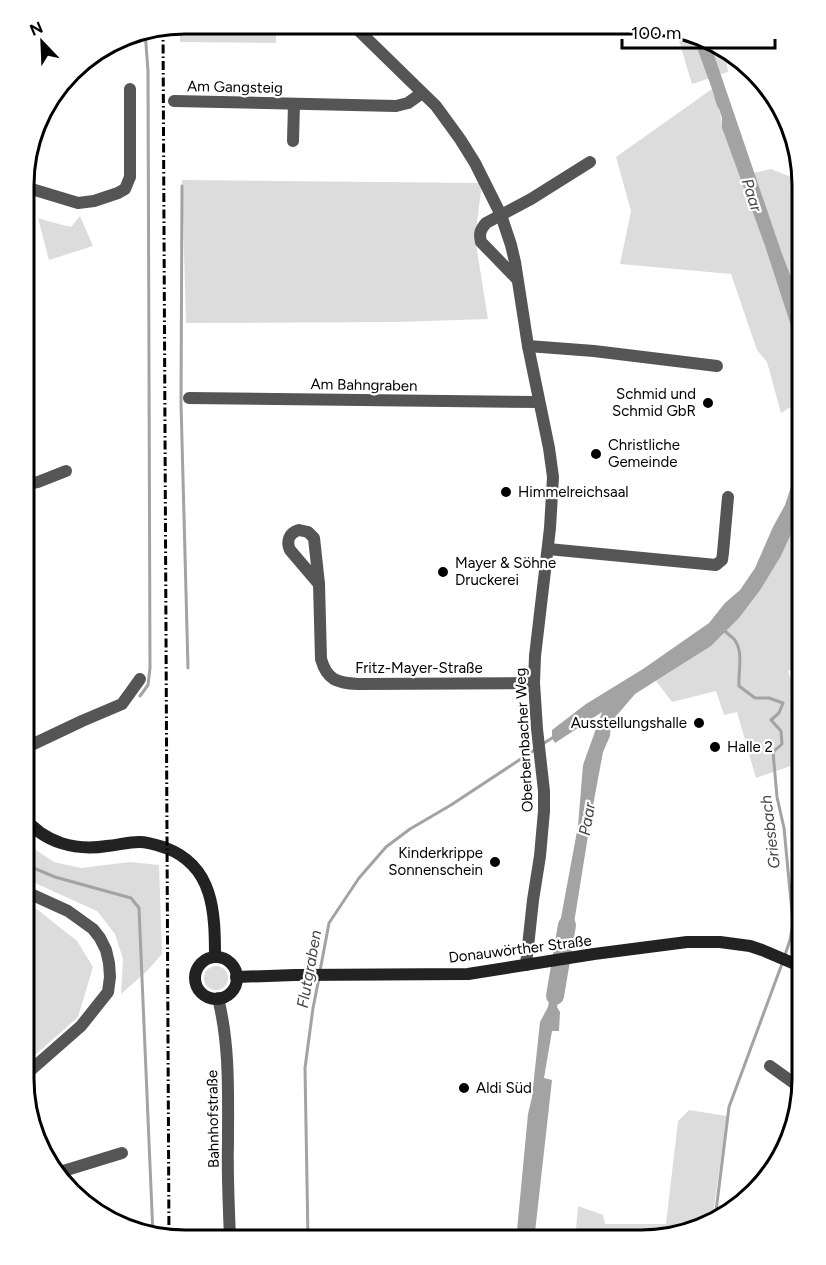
<svg xmlns="http://www.w3.org/2000/svg" width="826" height="1265" viewBox="0 0 826 1265" font-family="Figtree,sans-serif">
  <style>
    .green { fill: #dcdcdc }
    .water { fill: #a3a3a3 }
    .lines { fill: none; stroke-linecap: round; stroke-linejoin: round }
    .stream { stroke: #a3a3a3; stroke-width: 3 }
    .river { stroke: #a3a3a3; stroke-width: 18 }
    .minor { stroke: #555; stroke-width: 12 }
    .tertiary { stroke: #555; stroke-width: 12 }
    .secondary { stroke: #222; stroke-width: 12 }
    .rail { stroke: #000; stroke-width: 3; stroke-dasharray: 9 3 1.5 3; stroke-linecap: butt }
    .poi-dot { fill: #000; stroke: #fff; stroke-width: 2 }
    .labels { text-anchor: middle; dominant-baseline: central; stroke-width: 4.5; stroke-linejoin: round; paint-order: stroke }
    .street-label { font-size: 15px; fill: #000; stroke: #fff }
    .poi-label { font-size: 15px; fill: #000; stroke: #fff; text-anchor: start }
    .water-label { font-size: 16px; font-style: italic; fill: #444; stroke: #fff }
    .rim { fill: none; stroke: #000; stroke-width: 3 }
  </style>
  <rect width="100%" height="100%" fill="#fff"/>
  <g class="green">
    <polygon points="186,24 276,24 276,43 180,42 180,25"/>
    <polygon points="676,31 732,55 726,57 728,72 692,84"/>
    <path d="M712,89c4,14 10,25 10,39l43,118 25,77 8,28 4,49 -21,13 -14,-51 -10,-12 -26,-76 -111,-10 11,-53 -15,-54z"/>
    <polygon points="771,169 801,181 802,306 781,252 754,173"/>
    <polygon points="182,180 480,183 481,191 475,238 488,319 395,322 186,323"/>
    <polygon points="80,216 93,246 49,260 38,218 51,222 71,227"/>
    <polygon points="802,510 802,666 788,671 802,710 802,762 756,778 737,712 724,715 716,691 672,702 656,681 711,646 739,618 761,589 781,556"/>
    <polygon points="24,842 54,862 81,868 130,862 159,865 162,954 147,971 121,994 123,959 115,934 97,911 24,878"/>
    <polygon points="24,901 33,906 77,941 93,967 78,1017 24,1065"/>
    <circle cx="216" cy="978" r="12"/>
    <polygon points="689,1110 727,1116 712,1221 702,1229 640,1241 575,1241 578,1206 603,1215 605,1224 666,1224 678,1121"/>
  </g>
  <g class="water">
    <polygon points="694,39 711,46 781,251 802,306 802,390 798,351 790,323 765,246 722,128 722,118 719,109 717,106 712,89"/>
    <polygon points="802,442 802,510 781,556 761,589 739,618 711,646 635,694 611,722 610,736 603,752 592,811 570,948 555,950 578,826 583,765 602,712 555,743 552,738 552,730 586,704 643,669 709,623 725,603 740,590 755,568 773,527 785,505 796,472"/>
    <polygon points="564,971 557,1007 560,1012 559,1031 552,1031 544,1078 552,1080 534,1241 516,1241 528,1114 532,1097 540,1022 548,1007 554,973"/>
  </g>
  <g class="lines">
    <g class="stream">
      <polyline points="182,186 181,403 188,668"/>
      <path d="M723,629c3,4 7,6 11,10 10,12 4,32 5,47l16,12h14l14,5 -4,10 -8,7 10,11 1,13 -9,8 4,45 7,31 9,95 -3,17 -5,15"/>
      <polyline points="140,696 148,685 150,668 148,71 145,31"/>
      <polyline points="541,745 552,738"/>
      <polyline points="24,864 55,877 131,898 139,908 153,1235"/>
      <polyline points="320,971 329,923 359,878 386,847 410,829 451,805 536,749"/>
      <polyline points="715,1219 729,1107 783,961"/>
      <polyline points="308,1240 305,1068 313,1008 319,978"/>
    </g>
    <polyline class="river" points="555,996 567,925"/>
    <g class="minor">
      <polyline points="353,25 436,106 460,139 475,163 501,215 511,245 515,262 528,346 549,448 553,477 550,528 535,656 534,683 537,729 544,791 544,811 540,856 533,900 526,965"/>
      <polyline points="735,58 739,58"/>
      <polyline points="174,101 396,106 408,103 422,93"/>
      <polyline points="293,141 294,104"/>
      <polyline points="25,187 78,203 94,201 118,193 125,189 130,177 130,89"/>
      <path d="M517,279l-36,-37c-2,-8 -1,-12 5,-19l45,-24 59,-37"/>
      <polyline points="528,346 594,351 717,366"/>
      <polyline points="189,398 539,402"/>
      <polyline points="25,485 38,482 66,471"/>
      <path d="M299,530l9,2 6,6 5,46 -29,-34c-4,-9 -1,-17 9,-20z"/>
      <polyline points="548,549 716,565 722,560 723,553 728,497"/>
      <path d="M319,584l2,75c6,21 16,24 37,25l176,-1"/>
      <polyline points="25,748 82,721 122,704 140,679"/>
      <polyline points="770,1066 802,1089"/>
      <polyline points="24,1076 81,1026 108,992 110,977 109,963 106,950 100,938 93,929 68,911 24,891"/>
      <polyline points="60,1172 122,1153"/>
    </g>
    <path class="tertiary" d="M218,998c12,48 10,96 10,144 -1,33 1,65 2,98"/>
    <g class="secondary">
      <path d="M24,817c20,26 52,34 83,29 11,-1 21,-4 32,-4 10,0 18,3 27,6 48,18 49,65 49,109"/>
      <circle cx="216" cy="978" r="21"/>
      <polyline points="236,977 295,975 468,974 594,954 687,942 720,942 750,946 762,950 802,967"/>
    </g>
    <polyline class="rail" points="163,28 169,1240"/>
  </g>
  <g class="poi-dot">
    <circle cx="708" cy="403" r="6"/>
    <circle cx="596" cy="454" r="6"/>
    <circle cx="506" cy="492" r="6"/>
    <circle cx="443" cy="572" r="6"/>
    <circle cx="699" cy="723" r="6"/>
    <circle cx="715" cy="747" r="6"/>
    <circle cx="495" cy="862" r="6"/>
    <circle cx="464" cy="1088" r="6"/>
  </g>
  <g class="labels">
    <g class="street-label">
      <text transform="translate(235 87) rotate(1)">Am Gangsteig</text>
      <text transform="translate(364 385) rotate(1)">Am Bahngraben</text>
      <text x="419" y="668">Fritz-Mayer-Straße</text>
      <text transform="translate(524 740) rotate(-93)">Oberbernbacher Weg</text>
      <text transform="translate(520 949) rotate(-7)">Donauwörther Straße</text>
      <text transform="translate(213 1119) rotate(-91)">Bahnhofstraße</text>
    </g>
    <g class="poi-label">
      <text x="696" y="394" text-anchor="end">Schmid und<tspan x="696" dy="17">Schmid GbR</tspan></text>
      <text x="608" y="445">Christliche<tspan x="608" dy="17">Gemeinde</tspan></text>
      <text x="518" y="492">Himmelreichsaal</text>
      <text x="455" y="563">Mayer &amp; Söhne<tspan x="455" dy="17">Druckerei</tspan></text>
      <text x="687" y="723" text-anchor="end">Ausstellungshalle</text>
      <text x="727" y="747">Halle 2</text>
      <text x="483" y="853" text-anchor="end">Kinderkrippe<tspan x="483" dy="17">Sonnenschein</tspan></text>
      <text x="476" y="1088">Aldi Süd</text>
    </g>
    <g class="water-label">
      <text transform="translate(752 195) rotate(72)">Paar</text>
      <text transform="translate(587 819) rotate(-80)">Paar</text>
      <text transform="translate(770 832) rotate(-97)">Griesbach</text>
      <text transform="translate(309 969) rotate(-80)">Flutgraben</text>
    </g>
  </g>
  <path d="M0 0H826V1265H0ZM185 34H641A151 151 0 0 1 792 185V1079A151 151 0 0 1 641 1230H185A151 151 0 0 1 34 1079V185A151 151 0 0 1 185 34Z" fill="#fff" fill-rule="evenodd"/>
  <path class="rim" d="M185 34H641A151 151 0 0 1 792 185V1079A151 151 0 0 1 641 1230H185A151 151 0 0 1 34 1079V185A151 151 0 0 1 185 34Z"/>
  <g transform="translate(42 42) rotate(337)" stroke="#ffffff" stroke-width="4.5" paint-order="stroke">
  <path d="M0-4.5L10 22L0 15L-10 22Z" fill="#000000"/>
  <text y="-9" font-size="16" font-weight="bold" text-anchor="middle" fill="#000000">N</text>
  </g>
  <path d="M622 39v9h153v-9" fill="none" stroke="#000000" stroke-width="3"/>
  <text x="631" y="39" font-size="18" fill="#000000" stroke="#ffffff" stroke-width="4.5" paint-order="stroke">100 m</text>
</svg>
